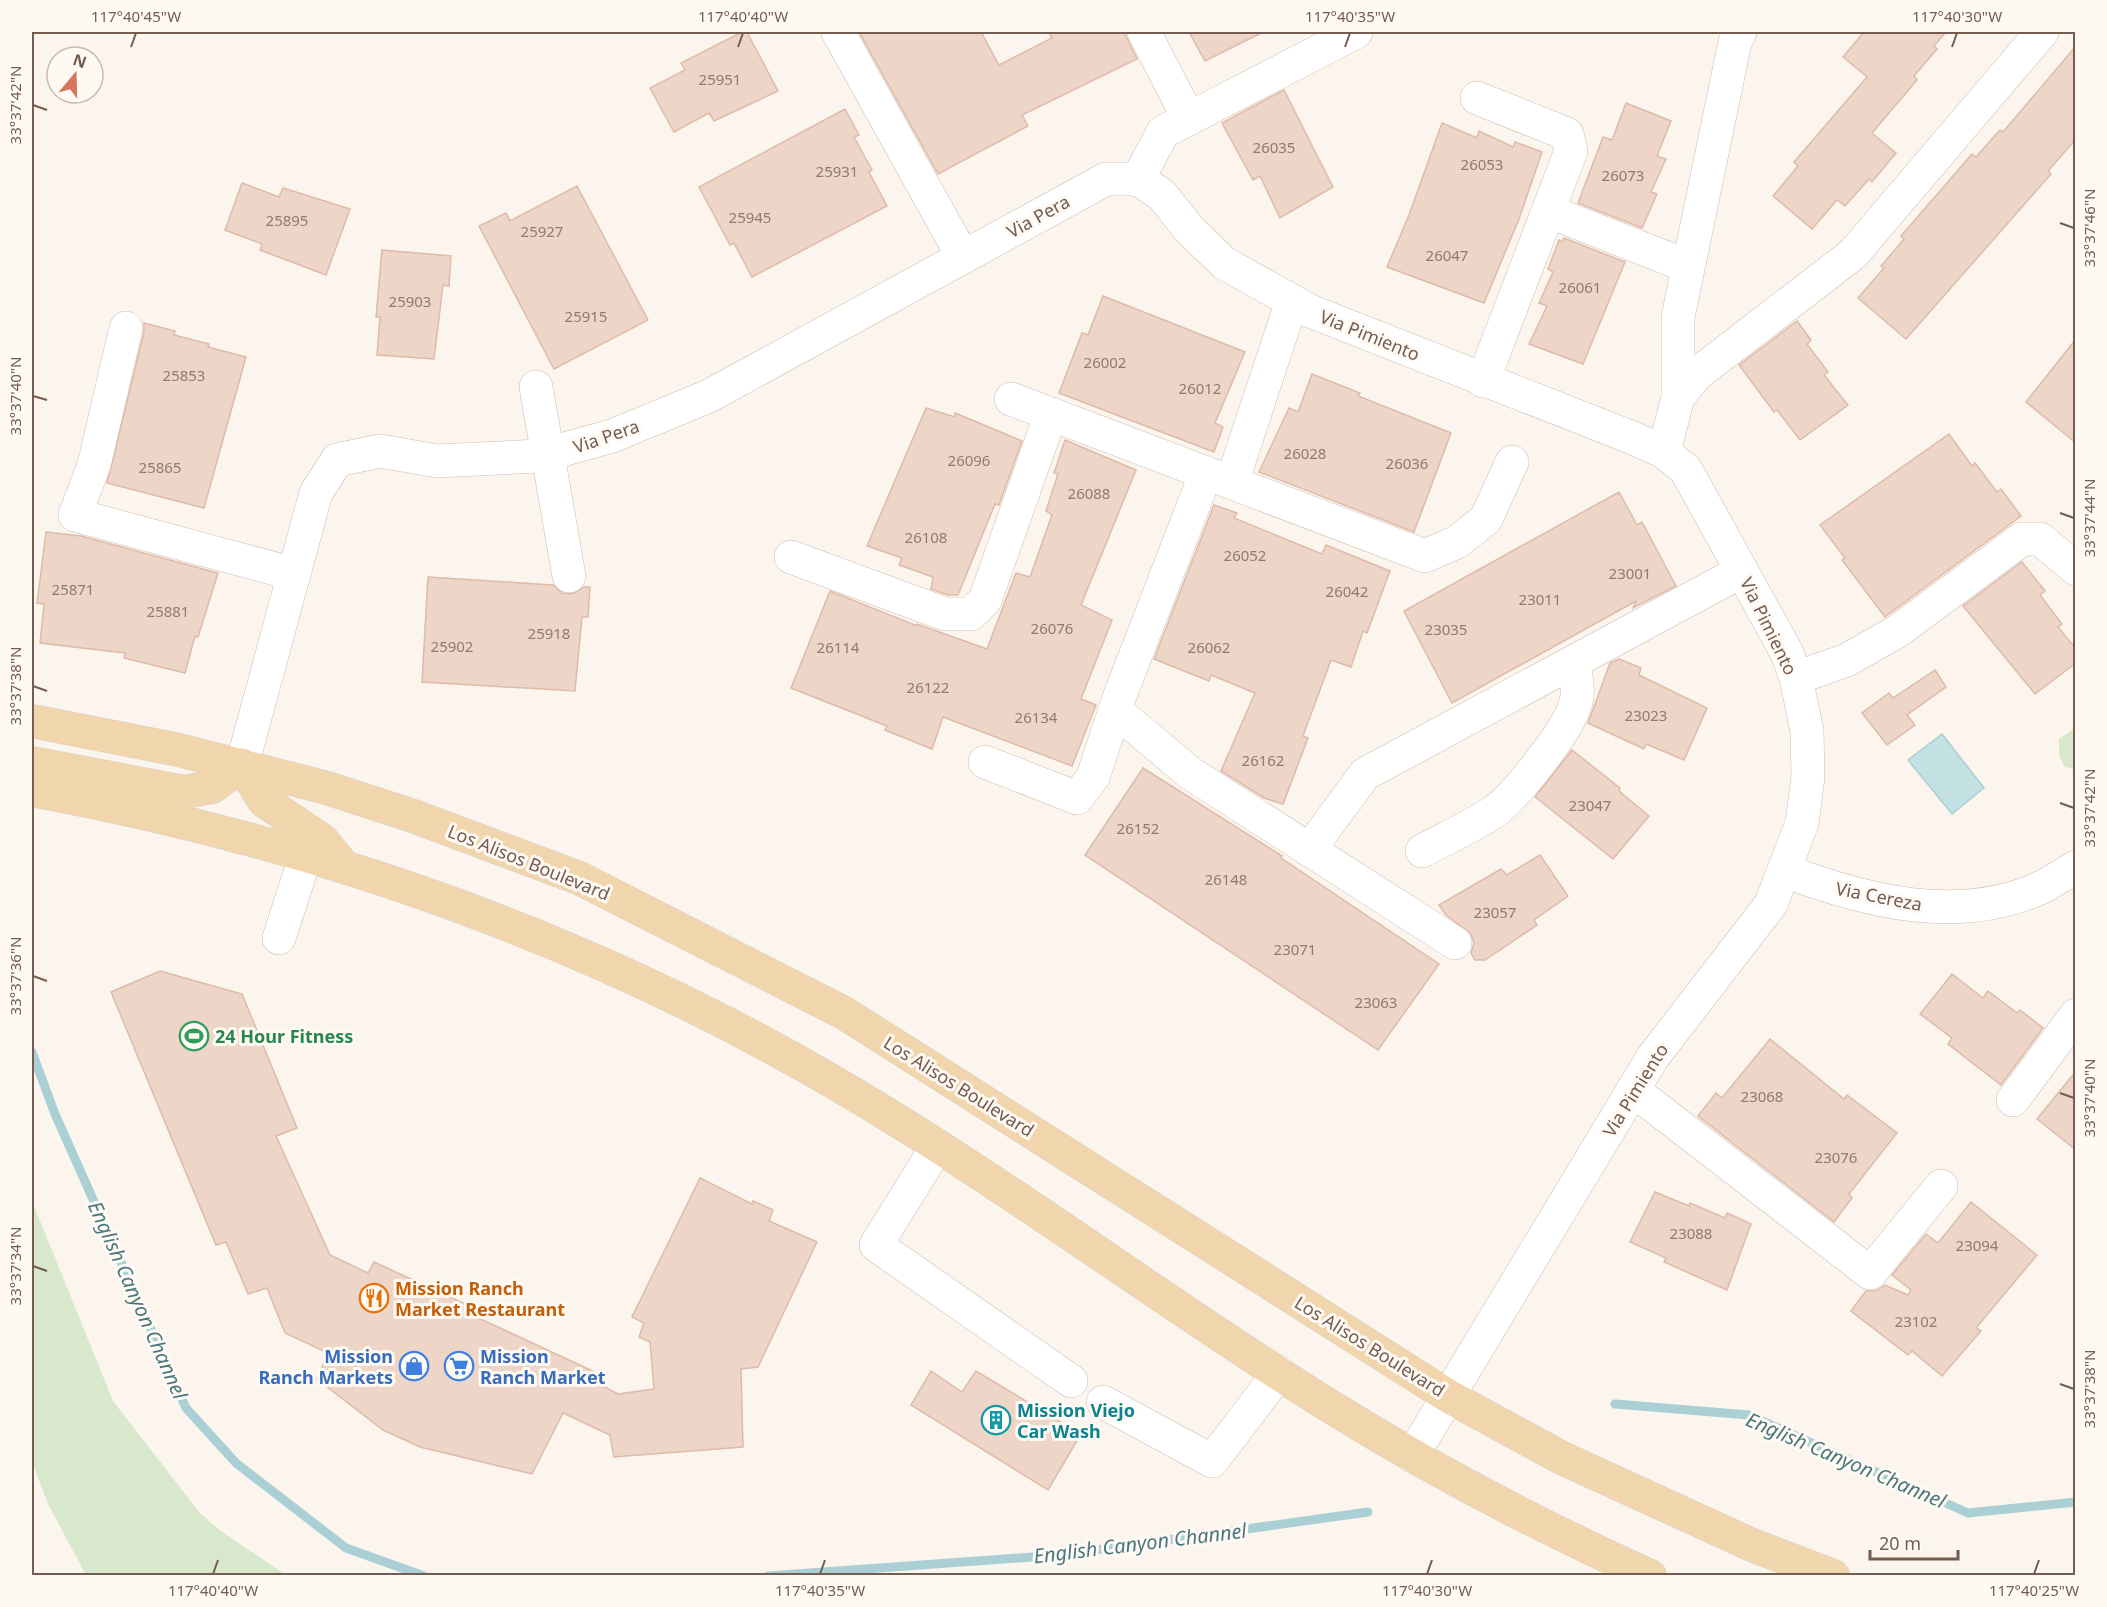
<svg xmlns="http://www.w3.org/2000/svg" width="2107" height="1607" viewBox="0 0 2107 1607" font-family="'Noto Sans',sans-serif">
  <style>
    .green { fill: #d8e8cc }
    .water { fill: #c3e0e3; stroke: #aacfd4; stroke-width: 1.5 }
    .lines { fill: none; stroke-linecap: round; stroke-linejoin: round }
    .stream { stroke: #aacfd4; stroke-width: 9 }
    .building { fill: #edd5c7; stroke: #debba9; stroke-width: 1.5 }
    .minor-casing { stroke: #cdbdb3; stroke-width: 34 }
    .major-casing { stroke: #d8d1ce; stroke-width: 34 }
    .minor { stroke: #fff; stroke-width: 33 }
    .major { stroke: #f1d5ad; stroke-width: 33 }
    .ticks { fill: none; stroke: #745c51; stroke-width: 2 }
    .labels { text-anchor: middle; dominant-baseline: central; stroke-width: 6; stroke-linejoin: round; paint-order: stroke }
    .number-label { font-size: 15px; fill: #927a6e }
    .street-label { font-size: 18px; fill: #745c51; stroke: #fef9f3 }
    .leisure-label { font-size: 18px; font-weight: bold; fill: #27864d; stroke: #fef9f3; text-anchor: start }
    .food-label { font-size: 18px; font-weight: bold; fill: #c56008; stroke: #fef9f3; text-anchor: start }
    .shop-label { font-size: 18px; font-weight: bold; fill: #366cbe; stroke: #fef9f3; text-anchor: end }
    .culture-label { font-size: 18px; font-weight: bold; fill: #0d838f; stroke: #fef9f3; text-anchor: start }
    .water-label { font-size: 20px; font-style: italic; fill: #4a777e; stroke: #fef9f3 }
    .neatline { fill: none; stroke: #745c51; stroke-width: 2 }
    .ticks-label { font-size: 15px; text-anchor: middle; fill: #745c51 }
  </style>
  <rect width="100%" height="100%" fill="#fbf5ed"/>
  <g class="green">
    <polygon points="2075,728 2076,728 2075,770 2064,766 2059,755 2059,739"/>
    <polygon points="32,1201 113,1401 199,1512 218,1529 286,1575 86,1575 48,1504 32,1462"/>
  </g>
  <polygon class="water" points="1942,734 1984,788 1952,814 1908,760"/>
  <g class="lines">
    <g class="stream">
      <polyline points="32,1052 55,1114 186,1408 236,1463 346,1548 424,1576"/>
      <polyline points="1615,1404 1749,1415 1968,1513 2076,1502"/>
      <polyline points="768,1576 1060,1555 1368,1512"/>
    </g>
  </g>
  <g class="building">
    <polygon points="742,32 747,32 778,91 714,121 709,113 674,132 650,88 685,70 681,63"/>
    <polygon points="859,32 981,32 999,65 1052,38 1049,32 1124,32 1137,59 1022,115 1028,126 938,174"/>
    <polygon points="1189,32 1263,32 1205,61"/>
    <polygon points="1864,32 1946,32 1934,46 1937,49 1914,76 1917,80 1872,133 1896,153 1872,182 1869,179 1845,206 1837,200 1812,229 1773,196 1798,166 1794,162 1867,77 1843,57"/>
    <polygon points="2076,46 2076,139 2048,171 2051,174 1906,339 1858,298 1884,268 1881,266 1904,239 1901,236 1972,154 1976,157 2000,130 2003,132"/>
    <polygon points="1284,90 1333,187 1280,218 1260,176 1253,180 1222,123"/>
    <polygon points="1626,103 1671,121 1657,156 1666,159 1651,192 1657,194 1642,228 1578,203 1603,137 1612,140"/>
    <polygon points="845,109 859,135 854,137 872,170 869,172 887,206 752,277 734,243 730,245 699,187"/>
    <polygon points="1442,123 1477,138 1479,131 1513,147 1515,142 1542,152 1519,219 1484,303 1387,267 1409,215"/>
    <polygon points="242,183 279,197 283,188 350,209 326,275 260,250 262,244 225,230"/>
    <polygon points="577,186 648,320 554,369 479,226 506,213 510,221"/>
    <polygon points="1564,238 1625,262 1583,364 1529,344 1547,306 1539,303 1553,272 1548,269 1559,240 1562,242"/>
    <polygon points="382,250 451,256 449,286 443,285 434,359 377,355 380,317 376,317"/>
    <polygon points="1103,296 1245,352 1215,423 1223,427 1214,452 1059,393 1082,333 1088,335"/>
    <polygon points="1797,321 1811,340 1807,344 1828,372 1824,375 1848,405 1800,440 1777,410 1774,412 1739,365"/>
    <polygon points="144,323 175,331 174,335 209,344 208,347 246,357 204,508 107,483 144,332"/>
    <polygon points="2076,339 2076,443 2026,402"/>
    <polygon points="1312,374 1360,393 1358,396 1451,433 1414,532 1259,472 1289,408 1298,412"/>
    <polygon points="926,408 955,417 955,413 1022,441 999,505 995,504 958,595 948,595 931,589 933,577 899,565 902,558 867,546"/>
    <polygon points="1949,434 1972,466 1975,463 1997,492 2001,489 2021,516 1885,617 1842,560 1845,558 1820,525"/>
    <polygon points="1065,440 1136,470 1081,605 1112,620 1081,699 1096,705 1072,766 943,717 932,749 885,730 887,726 791,688 830,591 917,626 917,624 987,649 1016,573 1030,577 1052,515 1046,511 1058,474 1054,473"/>
    <polygon points="1619,492 1637,525 1642,522 1676,586 1633,608 1636,601 1452,703 1404,611"/>
    <polygon points="1214,505 1237,513 1234,518 1322,554 1326,545 1390,571 1367,633 1363,631 1351,667 1331,660 1303,736 1308,738 1283,804 1264,798 1221,771 1255,693 1211,675 1209,681 1154,659"/>
    <polygon points="46,532 81,536 218,573 198,637 195,636 185,673 124,658 125,653 40,643 44,604 37,603"/>
    <polygon points="2022,562 2045,591 2040,595 2062,624 2058,627 2076,649 2076,663 2035,694 1963,606"/>
    <polygon points="428,577 553,585 562,593 572,594 584,587 590,587 588,617 582,617 575,691 422,682"/>
    <polygon points="1619,659 1641,668 1639,675 1707,708 1684,760 1646,744 1644,749 1588,723 1610,663"/>
    <polygon points="1935,670 1946,687 1907,715 1915,725 1887,745 1862,713 1889,693 1893,698"/>
    <polygon points="1572,750 1620,788 1619,791 1649,816 1613,859 1535,797"/>
    <polygon points="1143,768 1282,856 1281,858 1439,964 1378,1050 1085,855"/>
    <polygon points="1540,855 1568,896 1534,920 1537,925 1485,960 1475,960 1471,953 1474,943 1471,934 1446,915 1439,905 1501,869 1507,875"/>
    <polygon points="160,971 242,994 297,1128 276,1136 330,1255 368,1273 374,1262 474,1308 472,1315 595,1372 603,1386 618,1394 654,1389 650,1342 639,1337 644,1323 632,1317 700,1178 752,1204 753,1201 773,1210 769,1221 817,1242 758,1367 741,1369 743,1447 614,1457 610,1435 563,1413 532,1474 420,1447 383,1430 317,1379 328,1353 285,1333 267,1288 248,1294 226,1242 216,1245 111,992"/>
    <polygon points="1952,974 1983,998 1988,991 2017,1013 2020,1010 2043,1028 2001,1085 1948,1044 1952,1038 1920,1014"/>
    <polygon points="1770,1039 1844,1099 1847,1095 1897,1133 1849,1194 1852,1198 1834,1222 1698,1116 1716,1093 1722,1098"/>
    <polygon points="2076,1071 2076,1150 2037,1119"/>
    <polygon points="1655,1192 1689,1206 1690,1203 1725,1218 1727,1213 1751,1224 1727,1290 1664,1262 1666,1258 1630,1242"/>
    <polygon points="1971,1202 2037,1255 1976,1328 1981,1331 1942,1376 1912,1351 1908,1355 1851,1311 1866,1291 1876,1291 1885,1285 1908,1295 1911,1290 1892,1275 1926,1234 1938,1243"/>
    <polygon points="931,1371 962,1392 976,1371 1081,1434 1048,1490 911,1405"/>
  </g>
  <g class="lines">
    <g class="minor-casing">
      <g id="minor">
        <polyline points="838,32 963,257"/>
        <polyline points="1144,32 1189,119"/>
        <polyline points="1477,98 1567,134 1571,151 1483,381"/>
        <polyline points="1138,179 1162,195 1189,229 1224,263 1310,311 1633,438 1664,452 1686,470 1787,653 1796,678 1807,731 1808,777 1802,823 1771,904 1653,1057 1412,1456"/>
        <polyline points="1138,179 1163,132 1356,32"/>
        <polyline points="1548,211 1687,266"/>
        <polyline points="126,328 94,465 75,515 294,574"/>
        <polyline points="536,387 569,576"/>
        <polyline points="1678,397 1678,317 1735,42 1740,32"/>
        <polyline points="1011,399 1425,556 1457,542 1486,519 1512,462"/>
        <polyline points="1664,452 1678,397 1697,374 1853,254 2042,32"/>
        <polyline points="1232,482 1292,301"/>
        <polyline points="791,557 945,614 971,614 985,600 1051,414"/>
        <polyline points="1796,678 1847,660 1898,631 2022,539 2040,539 2076,569"/>
        <polyline points="1115,710 1190,773 1455,943"/>
        <polyline points="985,762 1077,798 1093,777 1119,698 1206,473"/>
        <polyline points="242,765 316,493 337,460 380,451 437,461 540,456 612,436 709,396 1106,179 1138,179"/>
        <polyline points="1309,850 1365,774 1742,571"/>
        <path d="M1422,851c24,-13 51,-25 73,-40 21,-15 71,-79 79,-103 6,-14 3,-32 -2,-45"/>
        <path d="M1785,871c80,30 172,54 255,17 12,-6 24,-14 36,-21"/>
        <polyline points="279,938 306,855"/>
        <polyline points="1633,1090 1870,1273 1941,1186"/>
        <polyline points="2013,1100 2076,1015"/>
        <polyline points="937,1147 876,1245 1071,1381"/>
        <polyline points="1103,1402 1212,1461 1279,1373"/>
      </g>
    </g>
    <g class="major-casing">
      <g id="major">
        <polyline points="32,721 179,750 327,788 413,816 579,878 844,1013 1448,1396 1562,1458 1752,1545 1833,1576"/>
        <polyline points="32,763 184,792 212,787 242,765 264,801 322,840 340,862"/>
        <path d="M32,790c275,51 541,143 784,282 177,101 340,226 512,333 103,64 211,121 322,171"/>
      </g>
    </g>
    <use href="#minor" class="minor"/>
    <use href="#major" class="major"/>
  </g>
  <path class="ticks" d="M131,47l5,-14M738,47l5,-14M1345,47l5,-14M1952,47l5,-14M33,105l14,5M2060,223l14,5M33,396l14,4M2060,513l14,5M33,686l14,5M2060,803l14,5M33,976l14,5M2060,1093l14,5M33,1266l14,5M2060,1384l14,5M213,1574l5,-14M820,1574l5,-14M1427,1574l5,-14M2034,1574l5,-14"/>
  <defs>
    <g id="stadium-ring" transform="scale(1.5)"><circle r="9.5" fill="#fef9f3" stroke="#2e9e5b" stroke-width="1.5"/><path d="M0-5a6.5 5 0 1 0 0 10a6.5 5 0 1 0 0-10ZM-3.5-1.8h7v3.6h-7Z" fill="#2e9e5b"/></g>
    <g id="restaurant-ring" transform="scale(1.5)"><circle r="9.5" fill="#fef9f3" stroke="#e8710a" stroke-width="1.5"/><path d="M-5-6h1v4h1v-4h1v4h1v-4h1v5L-1.5 .5V6h-2V.5L-5-1ZM5-6V6H3V1.5H1.5Q1.5-4 5-6Z" fill="#e8710a"/></g>
    <g id="shop-ring" transform="scale(1.5)"><circle r="9.5" fill="#fef9f3" stroke="#3f7fe0" stroke-width="1.5"/><path d="M-5-2.5h2.3a2.7 3.5 0 0 1 5.4 0H5L5.5 6h-11ZM-1.5-2.5h3a1.5 2.3 0 0 0-3 0Z" fill="#3f7fe0"/></g>
    <g id="supermarket-ring" transform="scale(1.5)"><circle r="9.5" fill="#fef9f3" stroke="#3f7fe0" stroke-width="1.5"/><path d="M-6-5.5h2.5l.6 2H6L4.5 2H-2.5L-4.4-4H-6ZM-1.5 3.2a1.3 1.3 0 1 0 .1 0ZM3 3.2a1.3 1.3 0 1 0 .1 0Z" fill="#3f7fe0"/></g>
    <g id="building-ring" transform="scale(1.5)"><circle r="9.5" fill="#fef9f3" stroke="#0f9aa8" stroke-width="1.5"/><path d="M-4-6H4V6H1V3H-1V6H-4ZM-2.5-4.3h1.7v1.8h-1.7ZM.8-4.3h1.7v1.8H.8ZM-2.5-1h1.7V.8h-1.7ZM.8-1h1.7V.8H.8Z" fill="#0f9aa8"/></g>
  </defs>
  <g fill-rule="evenodd">
    <use href="#stadium-ring" x="194" y="1036"/>
    <use href="#restaurant-ring" x="374" y="1298"/>
    <use href="#shop-ring" x="414" y="1366"/>
    <use href="#supermarket-ring" x="459" y="1366"/>
    <use href="#building-ring" x="996" y="1420"/>
  </g>
  <g class="labels">
    <g class="number-label">
      <text x="720" y="79">25951</text>
      <text x="1274" y="147">26035</text>
      <text x="1482" y="164">26053</text>
      <text x="837" y="171">25931</text>
      <text x="1623" y="175">26073</text>
      <text x="750" y="217">25945</text>
      <text x="287" y="220">25895</text>
      <text x="542" y="231">25927</text>
      <text x="1447" y="255">26047</text>
      <text x="1580" y="287">26061</text>
      <text x="410" y="301">25903</text>
      <text x="586" y="316">25915</text>
      <text x="1105" y="362">26002</text>
      <text x="184" y="375">25853</text>
      <text x="1200" y="388">26012</text>
      <text x="1305" y="453">26028</text>
      <text x="969" y="460">26096</text>
      <text x="1407" y="463">26036</text>
      <text x="160" y="467">25865</text>
      <text x="1089" y="493">26088</text>
      <text x="926" y="537">26108</text>
      <text x="1245" y="555">26052</text>
      <text x="1630" y="573">23001</text>
      <text x="73" y="589">25871</text>
      <text x="1347" y="591">26042</text>
      <text x="1540" y="599">23011</text>
      <text x="168" y="611">25881</text>
      <text x="1052" y="628">26076</text>
      <text x="1446" y="629">23035</text>
      <text x="549" y="633">25918</text>
      <text x="452" y="646">25902</text>
      <text x="838" y="647">26114</text>
      <text x="1209" y="647">26062</text>
      <text x="928" y="687">26122</text>
      <text x="1646" y="715">23023</text>
      <text x="1036" y="717">26134</text>
      <text x="1263" y="760">26162</text>
      <text x="1590" y="805">23047</text>
      <text x="1138" y="828">26152</text>
      <text x="1226" y="879">26148</text>
      <text x="1495" y="912">23057</text>
      <text x="1295" y="949">23071</text>
      <text x="1376" y="1002">23063</text>
      <text x="1762" y="1096">23068</text>
      <text x="1836" y="1157">23076</text>
      <text x="1691" y="1233">23088</text>
      <text x="1977" y="1245">23094</text>
      <text x="1916" y="1321">23102</text>
    </g>
    <g class="street-label">
      <text transform="translate(1038 216) rotate(-29)">Via Pera</text>
      <text transform="translate(1370 335) rotate(22)">Via Pimiento</text>
      <text transform="translate(606 436) rotate(-19)">Via Pera</text>
      <text transform="translate(1769 626) rotate(64)">Via Pimiento</text>
      <text transform="translate(529 862) rotate(22)">Los Alisos Boulevard</text>
      <text transform="translate(1879 896) rotate(11)">Via Cereza</text>
      <text transform="translate(959 1086) rotate(32)">Los Alisos Boulevard</text>
      <text transform="translate(1635 1090) rotate(-58)">Via Pimiento</text>
      <text transform="translate(1370 1346) rotate(32)">Los Alisos Boulevard</text>
    </g>
    <g class="leisure-label">
      <text x="215" y="1036">24 Hour Fitness</text>
    </g>
    <g class="food-label">
      <text x="395" y="1288">Mission Ranch<tspan x="395" dy="21">Market Restaurant</tspan></text>
    </g>
    <g class="shop-label">
      <text x="393" y="1356">Mission<tspan x="393" dy="21">Ranch Markets</tspan></text>
      <text x="480" y="1356" text-anchor="start">Mission<tspan x="480" dy="21">Ranch Market</tspan></text>
    </g>
    <g class="culture-label">
      <text x="1017" y="1410">Mission Viejo<tspan x="1017" dy="21">Car Wash</tspan></text>
    </g>
    <g class="water-label">
      <text transform="translate(138 1300) rotate(66)">English Canyon Channel</text>
      <text transform="translate(1846 1460) rotate(23)">English Canyon Channel</text>
      <text transform="translate(1140 1543) rotate(-7)">English Canyon Channel</text>
    </g>
  </g>
  <rect width="2107" height="1607" fill="none" stroke="#fef9f3" stroke-width="66"/>
  <g transform="translate(75 75) rotate(19)"><circle r="28" fill="#fef9f3" stroke="#c7bab2" stroke-width="1.5"/>
  <path d="M0-4.5L10 22L0 15L-10 22Z" fill="#d67660"/>
  <text y="-9" font-size="16" font-weight="bold" text-anchor="middle" fill="#745c51">N</text>
  </g>
  <path d="M1870 1550v9h88v-9" fill="none" stroke="#745c51" stroke-width="3"/>
  <text x="1879" y="1550" font-size="18" fill="#745c51" stroke="#fef9f3" stroke-width="4.5" paint-order="stroke">20 m</text>
  <rect x="33" y="33" width="2041" height="1541" class="neatline"/>
  <g class="ticks-label">
    <text x="136" y="22">117°40'45"W</text>
    <text x="743" y="22">117°40'40"W</text>
    <text x="1350" y="22">117°40'35"W</text>
    <text x="1957" y="22">117°40'30"W</text>
    <text transform="translate(16 105) rotate(-90)" y="5">33°37'42"N</text>
    <text transform="translate(2090 228) rotate(-90)" y="5">33°37'46"N</text>
    <text transform="translate(16 396) rotate(-90)" y="5">33°37'40"N</text>
    <text transform="translate(2090 518) rotate(-90)" y="5">33°37'44"N</text>
    <text transform="translate(16 686) rotate(-90)" y="5">33°37'38"N</text>
    <text transform="translate(2090 808) rotate(-90)" y="5">33°37'42"N</text>
    <text transform="translate(16 976) rotate(-90)" y="5">33°37'36"N</text>
    <text transform="translate(2090 1098) rotate(-90)" y="5">33°37'40"N</text>
    <text transform="translate(16 1266) rotate(-90)" y="5">33°37'34"N</text>
    <text transform="translate(2090 1389) rotate(-90)" y="5">33°37'38"N</text>
    <text x="213" y="1596">117°40'40"W</text>
    <text x="820" y="1596">117°40'35"W</text>
    <text x="1427" y="1596">117°40'30"W</text>
    <text x="2034" y="1596">117°40'25"W</text>
  </g>
</svg>
